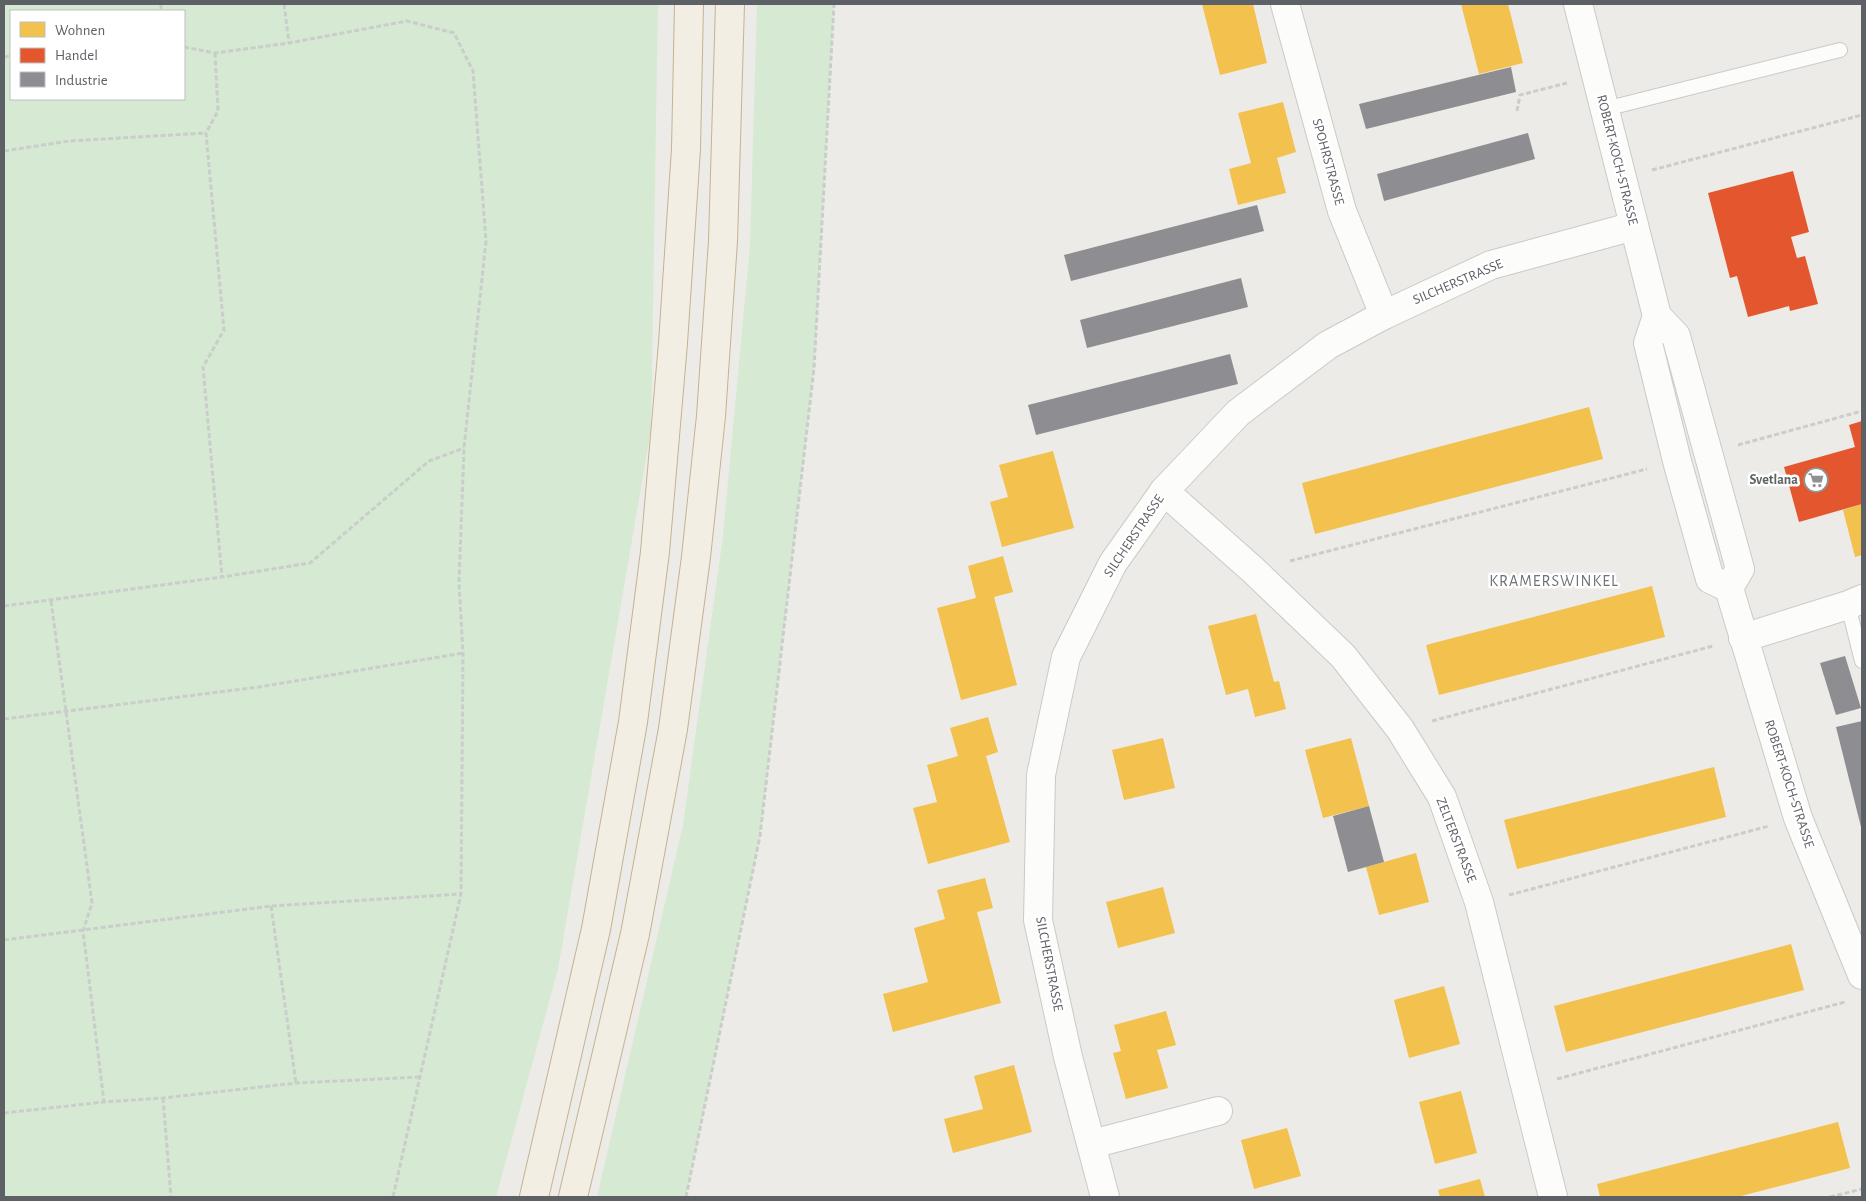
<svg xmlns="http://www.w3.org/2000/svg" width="1866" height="1201" viewBox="0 0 1866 1201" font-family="'Alegreya Sans',sans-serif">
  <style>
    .green { fill: #d6e9d2; fill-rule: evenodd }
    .homes { fill: #f2c14e }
    .shops { fill: #e4572e }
    .industry { fill: #8d8d92 }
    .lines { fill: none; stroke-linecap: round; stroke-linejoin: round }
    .service-casing { stroke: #c9cac9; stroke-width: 16 }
    .minor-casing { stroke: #c9cac9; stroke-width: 30 }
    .tertiary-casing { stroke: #c9cac9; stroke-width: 30 }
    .trunk-casing { stroke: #c5b293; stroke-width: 30 }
    .path { stroke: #c9ceca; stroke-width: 3; stroke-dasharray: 5 2.5; stroke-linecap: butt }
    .service { stroke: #fcfcfb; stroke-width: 14 }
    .minor { stroke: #fcfcfb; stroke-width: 28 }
    .tertiary { stroke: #fcfcfb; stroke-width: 28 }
    .trunk { stroke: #f2eee4; stroke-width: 28 }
    .labels { text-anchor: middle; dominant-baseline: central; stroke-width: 5; stroke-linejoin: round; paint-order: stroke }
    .street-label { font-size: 14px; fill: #5d6165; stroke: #fff }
    .poi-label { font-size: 14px; font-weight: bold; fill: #5d6165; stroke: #fff; text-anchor: end }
    .quarter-label { font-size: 16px; letter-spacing: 1px; fill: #6e7377; stroke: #fff }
  </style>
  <rect width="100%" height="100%" fill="#edebe7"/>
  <g class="green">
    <path d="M4,4h654l-7,426 -93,539 -62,228h-492zM11,11h173v88h-173z"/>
    <polygon points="757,4 834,4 814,368 760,836 686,1197 597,1197 683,825 723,536 750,245"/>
  </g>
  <g class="homes">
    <polygon points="1202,4 1253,4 1267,63 1220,75"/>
    <polygon points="1461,4 1508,4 1523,63 1479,74"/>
    <polygon points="1283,102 1296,152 1277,158 1286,193 1238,205 1229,169 1251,163 1238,113"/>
    <polygon points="1589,407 1603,459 1315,534 1302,483"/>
    <polygon points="1053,451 1074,528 1002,547 990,502 1008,497 999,465"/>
    <polygon points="1862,504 1862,555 1855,557 1843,510"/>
    <polygon points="1003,556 1013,592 994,597 1017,685 961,700 937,608 976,598 968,566"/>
    <polygon points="1652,586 1665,637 1439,695 1426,645"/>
    <polygon points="1256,614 1274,682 1279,681 1286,709 1255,717 1248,689 1226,695 1208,626"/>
    <polygon points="988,717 998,752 986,756 1010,842 928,864 913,808 937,802 927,765 958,756 950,728"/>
    <polygon points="1163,738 1175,788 1124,800 1112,750"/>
    <polygon points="1351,738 1369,806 1323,818 1305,750"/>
    <polygon points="1714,767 1726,817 1517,869 1504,820"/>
    <polygon points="1416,853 1429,902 1379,915 1366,867"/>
    <polygon points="985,878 993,908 977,912 1001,1003 893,1032 883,994 928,982 914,928 945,919 937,890"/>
    <polygon points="1163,887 1175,933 1118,948 1106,902"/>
    <polygon points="1791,944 1804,990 1566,1052 1554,1006"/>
    <polygon points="1444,986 1460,1044 1409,1058 1394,1000"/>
    <polygon points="1166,1011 1176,1045 1157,1050 1168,1088 1126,1099 1113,1053 1121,1051 1114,1025"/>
    <polygon points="1014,1065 1032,1132 953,1153 944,1119 983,1109 974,1076"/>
    <polygon points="1461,1091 1477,1153 1435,1164 1419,1102"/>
    <polygon points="1838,1122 1850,1168 1737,1197 1600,1197 1597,1184"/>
    <polygon points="1287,1128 1301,1176 1254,1189 1241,1140"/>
    <polygon points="1480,1179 1485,1197 1440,1197 1438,1190"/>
  </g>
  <g class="shops">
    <polygon points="1793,171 1809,232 1791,237 1797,258 1805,256 1818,304 1790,311 1789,306 1748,317 1737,276 1730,278 1708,193"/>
    <polygon points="1862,421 1862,504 1799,522 1784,467 1855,447 1849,425"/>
  </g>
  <g class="industry">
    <polygon points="1511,67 1516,92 1366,129 1359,104"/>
    <polygon points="1528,133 1535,159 1384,201 1377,174"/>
    <polygon points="1257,205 1264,231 1071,281 1064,255"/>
    <polygon points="1241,278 1248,307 1087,348 1080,320"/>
    <polygon points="1230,354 1238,384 1036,435 1028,405"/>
    <polygon points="1845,656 1861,708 1836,715 1820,663"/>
    <polygon points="1862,721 1862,831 1836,727"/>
    <polygon points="1369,806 1384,862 1348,872 1333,816"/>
  </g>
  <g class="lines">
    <g class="service-casing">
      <g id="service">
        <polyline points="1605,109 1840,50"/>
        <polyline points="1848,605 1862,661"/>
      </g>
    </g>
    <g class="minor-casing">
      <g id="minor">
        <polyline points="1285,4 1342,211 1384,315"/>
        <polyline points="1164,491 1253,570 1343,656 1400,729 1442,797 1479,902 1553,1197"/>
        <polyline points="1743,638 1848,605 1862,599"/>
        <polyline points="1092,1144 1218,1111"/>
        <polyline points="1105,1197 1068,1057 1038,920 1041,775 1066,657 1113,563 1164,491 1238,413 1328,345 1384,315 1491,265 1634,226"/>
      </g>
    </g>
    <g class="tertiary-casing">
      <g id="tertiary">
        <polyline points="1578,4 1657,316 1676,336 1740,569 1729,588 1798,818 1862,975"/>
        <polyline points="1657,316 1648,343 1677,461 1710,579 1729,588"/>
      </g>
    </g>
    <g class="trunk-casing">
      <g id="trunk">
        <polyline points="534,1197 596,929 633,722 655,552 673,343 686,149 689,4"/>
        <polyline points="573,1197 635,934 673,729 696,557 711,416 723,241 730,4"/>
      </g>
    </g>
    <g class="path">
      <polyline points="161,4 161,11"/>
      <polyline points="284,4 289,43"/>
      <polyline points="184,47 215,53 289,43 407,21 454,33 473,71 486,241 464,448 459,583 463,653 461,894 393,1197"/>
      <polyline points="215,53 218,111 206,133 224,330 203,367 222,577"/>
      <polyline points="4,57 11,56"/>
      <polyline points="1517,111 1520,95 1567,83"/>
      <polyline points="4,151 69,141 206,133"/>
      <polyline points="1652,170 1862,115"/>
      <polyline points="1738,445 1862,411"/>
      <polyline points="1290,561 1647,469"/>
      <polyline points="51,601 92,903 83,931 104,1102"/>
      <polyline points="4,606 222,577 310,563 429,461 464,448"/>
      <polyline points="4,719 259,687 463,653"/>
      <polyline points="1432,721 1713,646"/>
      <polyline points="1509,895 1769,826"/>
      <polyline points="271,906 296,1083"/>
      <polyline points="4,940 271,906 461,894"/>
      <polyline points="1557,1079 1845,1002"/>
      <polyline points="163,1098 171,1197"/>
      <polyline points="4,1113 104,1102 163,1098 296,1083 420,1077"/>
      <polyline points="686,1197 760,836 814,368 834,4"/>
      <polyline points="1830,1197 1862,1189"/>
    </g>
    <use href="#service" class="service"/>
    <use href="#minor" class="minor"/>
    <use href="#tertiary" class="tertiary"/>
    <use href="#trunk" class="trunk"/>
  </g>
  <defs>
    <g id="supermarket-ring" transform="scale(1.25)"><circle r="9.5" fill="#fff" stroke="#8f9192" stroke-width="1.5"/><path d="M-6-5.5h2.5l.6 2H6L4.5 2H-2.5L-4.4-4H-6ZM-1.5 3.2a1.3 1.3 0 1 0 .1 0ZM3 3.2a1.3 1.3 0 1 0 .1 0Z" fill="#8f9192"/></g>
  </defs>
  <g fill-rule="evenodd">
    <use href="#supermarket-ring" x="1816" y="480"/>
  </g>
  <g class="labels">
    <g class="street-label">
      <text transform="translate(1617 160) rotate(76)">ROBERT-KOCH-STRASSE</text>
      <text transform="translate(1328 162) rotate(75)">SPOHRSTRASSE</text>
      <text transform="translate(1458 282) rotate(-23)">SILCHERSTRASSE</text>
      <text transform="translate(1134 536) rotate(-56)">SILCHERSTRASSE</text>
      <text transform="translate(1789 784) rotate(72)">ROBERT-KOCH-STRASSE</text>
      <text transform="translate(1456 840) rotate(69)">ZELTERSTRASSE</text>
      <text transform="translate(1049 964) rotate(79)">SILCHERSTRASSE</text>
    </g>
    <g class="poi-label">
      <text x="1798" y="480">Svetlana</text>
    </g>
    <g class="quarter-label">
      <text x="1554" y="581">KRAMERSWINKEL</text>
    </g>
  </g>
  <rect width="1866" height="1201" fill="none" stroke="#5d6165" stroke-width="10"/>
  <rect x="10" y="10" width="175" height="90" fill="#ffffff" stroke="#bec0c1"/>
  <rect x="20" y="22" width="25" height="15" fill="#f2c14e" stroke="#bec0c1"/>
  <text x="55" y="35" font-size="15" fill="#5d6165">Wohnen</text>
  <rect x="20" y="48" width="25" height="15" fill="#e4572e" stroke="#bec0c1"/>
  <text x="55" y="60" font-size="15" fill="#5d6165">Handel</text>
  <rect x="20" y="72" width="25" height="15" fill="#8d8d92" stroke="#bec0c1"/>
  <text x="55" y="85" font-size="15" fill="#5d6165">Industrie</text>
</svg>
